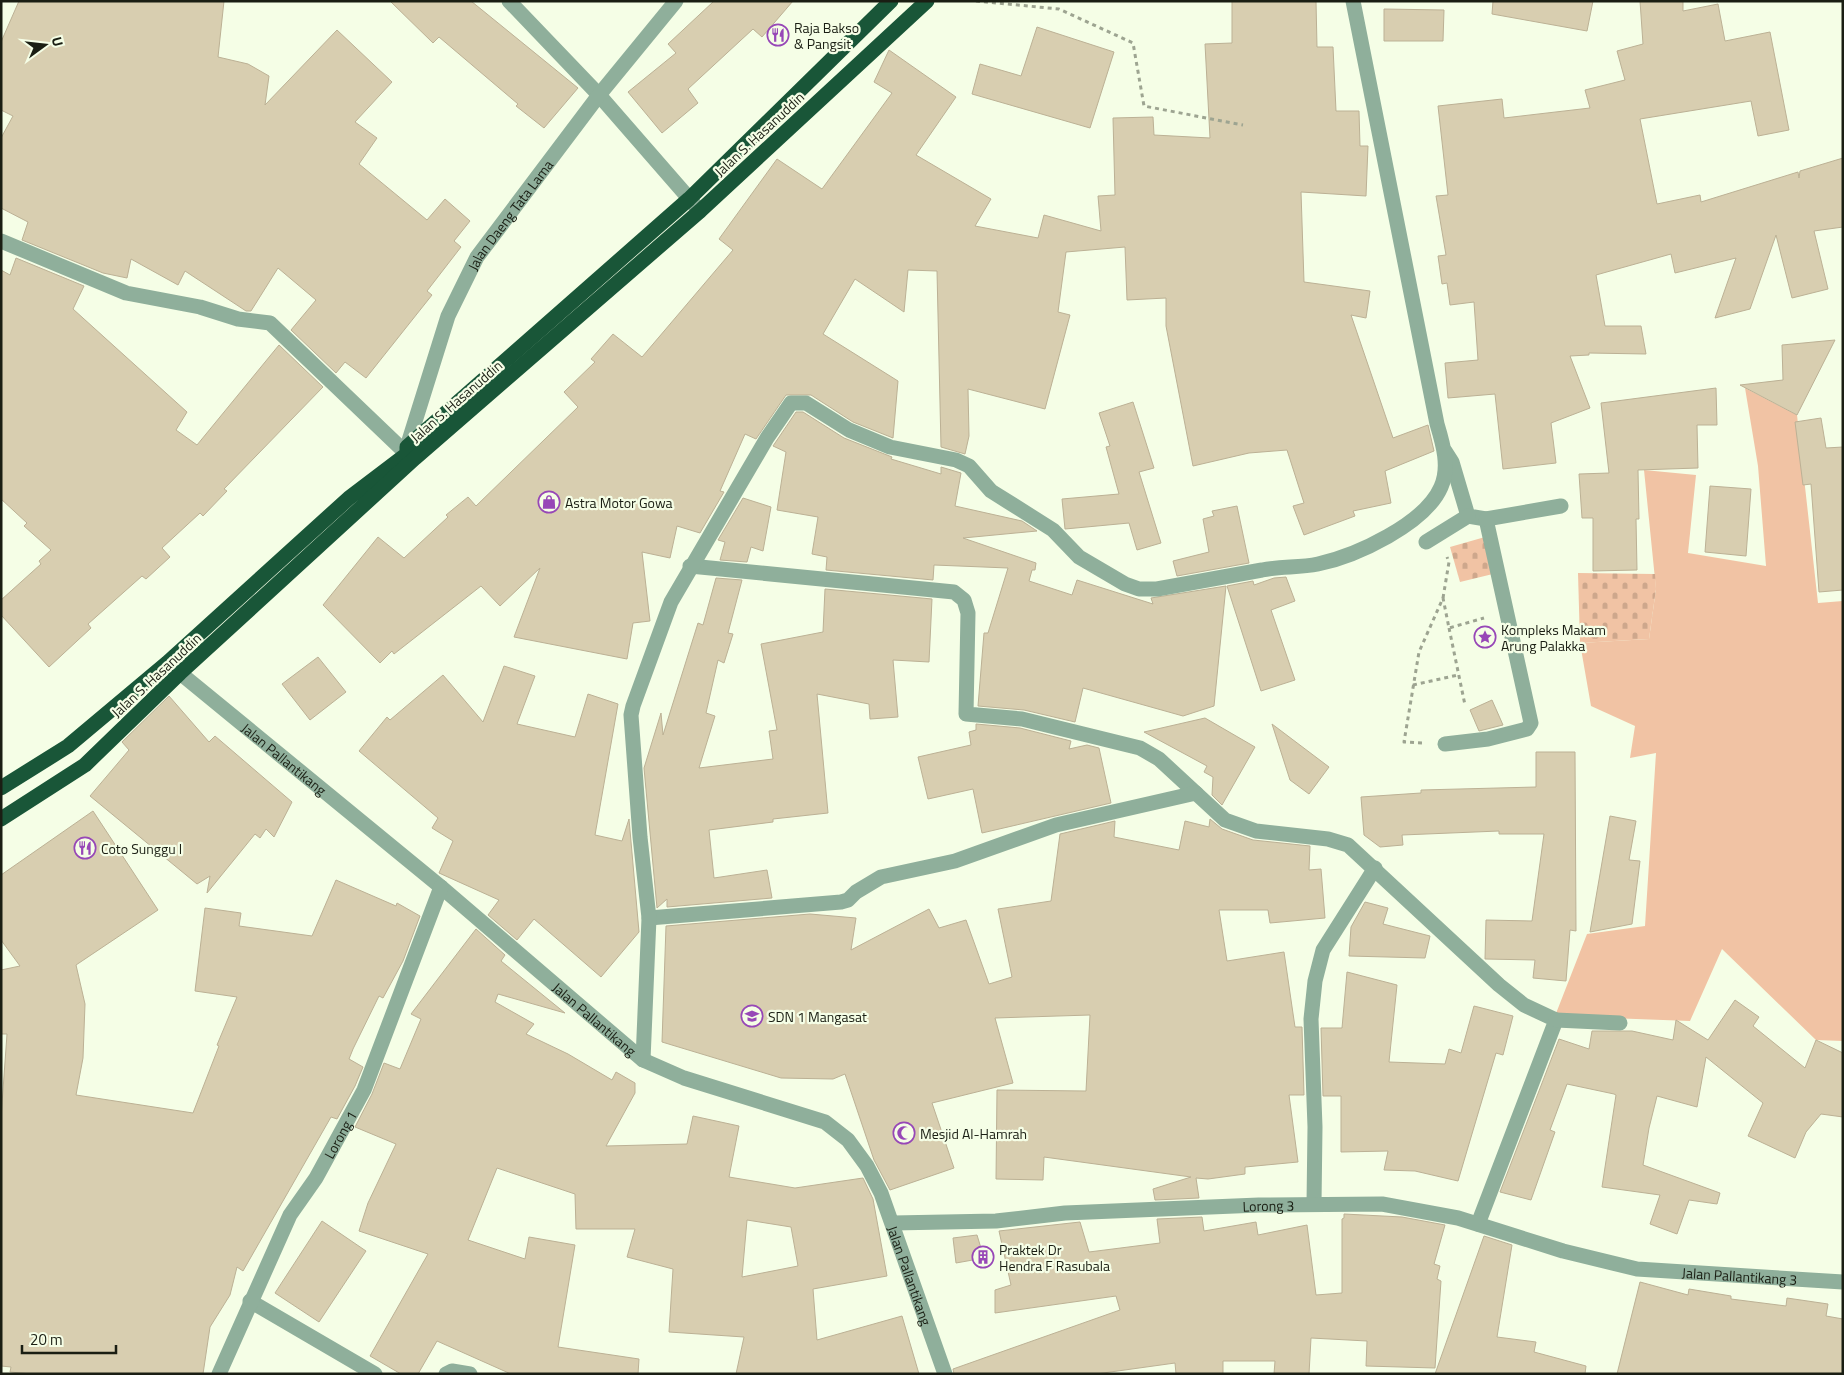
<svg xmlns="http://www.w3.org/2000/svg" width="1844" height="1375" viewBox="0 0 1844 1375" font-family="'Titillium Web',sans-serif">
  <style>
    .grass { fill: #f1c3a4 }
    .cemetery { fill: url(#cemetery-stones) }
    .building { fill: #d8ceb0; stroke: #bcb195; fill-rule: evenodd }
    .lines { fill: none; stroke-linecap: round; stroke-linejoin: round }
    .path { stroke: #9da491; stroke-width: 3; stroke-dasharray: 4 4; stroke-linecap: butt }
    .lane { stroke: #8faf9b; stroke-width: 15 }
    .street { stroke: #8faf9b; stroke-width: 15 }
    .highway { stroke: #195638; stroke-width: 15 }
    .labels { text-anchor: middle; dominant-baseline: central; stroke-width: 4.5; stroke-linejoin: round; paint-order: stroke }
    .poi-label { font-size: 14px; fill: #1a1e13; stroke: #f5fee6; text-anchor: start }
    .street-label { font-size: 14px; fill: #1a1e13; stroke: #f5fee6 }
  </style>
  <defs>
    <pattern id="cemetery-stones" width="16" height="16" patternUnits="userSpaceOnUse" patternTransform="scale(1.25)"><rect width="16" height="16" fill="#f1c3a4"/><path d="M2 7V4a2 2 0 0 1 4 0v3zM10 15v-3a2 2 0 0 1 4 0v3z" fill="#cea78c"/></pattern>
  </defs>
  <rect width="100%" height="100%" fill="#f5fee6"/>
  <polygon class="grass" points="1745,388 1797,415 1818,603 1843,601 1843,1041 1816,1040 1722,949 1690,1021 1555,1016 1587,934 1645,926 1656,753 1630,758 1635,726 1591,706 1580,643 1649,639 1656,589 1644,470 1696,475 1688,553 1766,566 1758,466"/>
  <g class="cemetery">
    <polygon points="1485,537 1497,573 1460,582 1450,547"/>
    <polygon points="1578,573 1655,574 1656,589 1649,639 1580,643"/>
  </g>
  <g class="building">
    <polygon points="19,1 224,1 218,57 248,64 269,76 265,105 337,30 392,82 355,122 377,138 359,164 427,220 445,199 470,221 454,241 461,247 427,291 432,295 366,378 345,362 336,373 291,330 316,300 278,268 251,311 246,311 185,271 178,285 131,259 127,278 103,273 22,240 28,222 1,208 1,138 13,116 1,110 1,42"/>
    <polygon points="390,1 471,1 578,88 544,128 516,106 518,104 439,37 433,43"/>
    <polygon points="714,1 793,1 762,37 753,29 688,89 698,103 662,133 628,92 676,53 668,44"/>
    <polygon points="1232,1 1316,1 1317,47 1333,47 1336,111 1359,111 1360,146 1368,146 1366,196 1301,192 1304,282 1370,291 1366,318 1351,315 1393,438 1428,425 1434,451 1385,471 1391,503 1353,511 1355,516 1304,535 1293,506 1304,503 1287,450 1249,453 1193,466 1166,326 1166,298 1127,300 1125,247 1066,252 1058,312 1070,315 1045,409 968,389 969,436 965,454 941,447 937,271 908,270 904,312 855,279 823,334 898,381 893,438 853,422 811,395 786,395 756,439 745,434 720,491 724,492 700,533 677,526 670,558 642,552 650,621 633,623 627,659 514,637 540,568 500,606 481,586 394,654 392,651 380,663 323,605 378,537 404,558 448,517 446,515 468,497 476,506 578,407 564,392 595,362 591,359 613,334 642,357 733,250 719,239 777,159 822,189 892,93 874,82 889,50 956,97 916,155 991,199 975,226 1038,238 1044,215 1101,231 1098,196 1115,195 1113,118 1153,117 1154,135 1210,138 1205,44 1232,43"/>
    <polygon points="1493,1 1593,1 1587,31 1492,14"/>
    <polygon points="1640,1 1683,1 1683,11 1718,4 1725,41 1770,32 1789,130 1758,136 1751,101 1640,119 1657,204 1700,195 1701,202 1798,172 1799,178 1800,171 1843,158 1843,227 1814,231 1828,289 1792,298 1776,235 1750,309 1715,318 1736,258 1675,273 1671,254 1596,275 1605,326 1641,326 1646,354 1589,353 1589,355 1570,356 1590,408 1551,423 1556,463 1503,469 1495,394 1448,398 1445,363 1478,360 1474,302 1450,305 1447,283 1442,284 1438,256 1446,255 1436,196 1448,195 1438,106 1502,99 1504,118 1590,108 1585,90 1625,80 1617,51 1643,44"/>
    <polygon points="1384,9 1444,10 1443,41 1384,41"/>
    <polygon points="1037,27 1114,52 1090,128 972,94 980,64 1021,76"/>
    <polygon points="16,258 84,286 73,309 187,412 176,430 197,445 279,345 323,387 224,489 227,491 203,516 200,513 162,548 170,557 146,579 142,576 88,624 91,628 49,667 1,615 1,600 41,564 39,561 51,550 24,526 27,523 1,499 1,270 10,275"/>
    <polygon points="1835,340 1797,415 1740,385 1783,380 1782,345"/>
    <polygon points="1716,388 1717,425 1697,425 1698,468 1638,470 1639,519 1636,519 1637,570 1593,571 1593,518 1582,518 1579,474 1609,473 1601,403"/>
    <polygon points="1133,402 1154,468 1139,472 1161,543 1137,550 1129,523 1065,529 1062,499 1119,494 1106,447 1110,446 1099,413"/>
    <polygon points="796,412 803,412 844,438 892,457 891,459 941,474 941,467 961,473 955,506 1022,521 1037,531 963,538 1036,563 1035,570 1032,570 1029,581 1072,595 1077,580 1153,604 1151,598 1226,586 1214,706 1183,716 1083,688 1075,722 1024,710 978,706 984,633 988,633 1008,568 934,565 933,580 826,570 827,557 812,554 818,517 777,510 786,452 773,446"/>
    <polygon points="1821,418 1826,448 1843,447 1843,590 1819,592 1811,484 1803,485 1795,422"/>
    <polygon points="1710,486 1751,489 1746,556 1705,552"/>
    <polygon points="743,498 771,507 763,551 751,547 747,562 720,560 725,542 718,540"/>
    <polygon points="1237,506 1249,563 1177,576 1173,561 1209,552 1203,519 1214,516 1212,511"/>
    <polygon points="1286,577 1295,601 1271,610 1295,680 1261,691 1227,586 1253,581 1254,585 1274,578"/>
    <polygon points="716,578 742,580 728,633 733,634 724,663 718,660 706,713 715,716 699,768 773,759 769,731 777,730 761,644 823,632 825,589 932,599 929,662 893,660 898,717 870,719 869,704 817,694 828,813 773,819 773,822 709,830 714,878 767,870 772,898 667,907 667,899 657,908 644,768 661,713 663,735 698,623 703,625"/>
    <polygon points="318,657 346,692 310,720 282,684"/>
    <polygon points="504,666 535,676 517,724 575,737 588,694 618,704 595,835 622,841 629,819 639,932 601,977 534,919 517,940 488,915 499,900 439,873 453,841 432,828 438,818 359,751 387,717 390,720 443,675 483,722"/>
    <polygon points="169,696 209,742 215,736 292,802 274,837 266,829 260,838 255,834 207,893 210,876 197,884 90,796 129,750 122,742"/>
    <polygon points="1492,700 1503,725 1479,731 1470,710"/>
    <polygon points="1205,718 1255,747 1222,805 1212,795 1213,777 1204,772 1207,766 1144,732"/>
    <polygon points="976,724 1020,728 1071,741 1069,749 1087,745 1099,748 1111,803 982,833 973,789 928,799 918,757 971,745 969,732 976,730"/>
    <polygon points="1272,724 1329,767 1309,794 1290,780"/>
    <polygon points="1536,752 1575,752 1576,931 1570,930 1566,981 1533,978 1535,960 1485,959 1486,920 1532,921 1544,834 1499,834 1499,831 1402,835 1403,845 1380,847 1364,835 1361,797 1421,793 1421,790 1536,787"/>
    <polygon points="93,811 158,910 76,965 85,1004 83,1058 76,1095 193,1113 219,1046 217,1045 237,997 195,991 205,908 241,913 239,926 312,936 336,880 396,906 397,903 420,916 403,961 383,998 379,996 353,1049 349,1059 363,1067 355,1086 337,1119 331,1117 243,1271 237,1267 230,1295 210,1327 203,1374 32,1374 10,1372 11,1367 1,1366 1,1118 7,1034 1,1034 1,970 20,966 1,940 1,875"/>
    <polygon points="1610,816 1636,821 1629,860 1640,861 1632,924 1590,932"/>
    <polygon points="1210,819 1222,829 1253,840 1310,846 1309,870 1321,869 1325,918 1270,923 1268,910 1219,910 1227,961 1284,952 1295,1027 1302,1027 1304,1095 1289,1095 1298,1162 1245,1167 1245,1174 1208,1179 1196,1178 1199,1198 1155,1200 1153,1189 1191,1177 1044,1157 1043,1180 996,1179 997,1090 1086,1091 1090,1015 995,1018 1013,1083 932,1103 954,1168 890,1190 874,1160 845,1074 833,1079 781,1078 662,1042 666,926 810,914 856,918 851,950 929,909 939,928 966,920 989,984 1012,977 998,909 1051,901 1060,834 1115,821 1114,837 1179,850 1185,821 1209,827"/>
    <polygon points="1365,902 1388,908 1383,924 1430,936 1425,958 1349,956 1351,927"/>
    <path d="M476,929l29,26 -4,6 64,52 -67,-19 -3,8 39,22 -8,10 42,20 44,26 4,-8 19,11v10l-29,53 81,-2 6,-28 46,10 -10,51 66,11 68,-10 10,21 14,77 -74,13 4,51 85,-24 17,58h-183l8,-37 -75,-5 4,-63 -46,-12 8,-28h-59l-1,-35 -78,-26 -29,72 57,19 4,-22 46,8 -17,102 81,12 -1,15h-127l-74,-33 -19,33h-17l-31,-18 58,-102 -69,-23 9,-28 28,-59 -41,-17 17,-33 12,-31 16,6 21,-50 -10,-5zM747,1220l44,7 7,39 -56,11z"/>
    <polygon points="1347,972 1397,985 1389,1062 1445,1064 1449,1049 1461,1053 1474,1006 1513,1016 1503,1055 1496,1053 1458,1181 1415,1171 1384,1170 1388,1151 1341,1152 1341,1096 1323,1096 1321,1028 1342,1028"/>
    <polygon points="1735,1000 1759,1017 1753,1026 1805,1068 1816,1040 1843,1053 1843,1117 1821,1114 1806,1132 1795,1158 1748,1136 1763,1103 1706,1057 1697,1107 1657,1096 1649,1128 1643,1165 1720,1193 1717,1204 1689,1200 1677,1234 1650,1224 1660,1195 1602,1187 1616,1095 1614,1094 1567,1084 1550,1130 1555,1132 1531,1200 1500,1192 1559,1039 1589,1049 1592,1031 1632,1031 1673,1040 1676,1020 1708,1040"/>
    <polygon points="1344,1214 1402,1217 1445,1225 1434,1264 1440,1266 1437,1279 1441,1281 1435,1368 1366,1366 1367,1341 1311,1338 1309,1374 1274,1374 1275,1361 1223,1361 1223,1374 1176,1374 1175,1363 1096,1374 954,1374 953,1369 1120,1310 1116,1296 995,1313 995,1290 1011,1285 999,1231 1080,1222 1089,1252 1160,1243 1157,1219 1202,1217 1204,1231 1256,1222 1258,1235 1307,1225 1316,1295 1342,1293 1342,1219 1344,1218"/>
    <polygon points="322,1221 366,1251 319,1322 275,1293"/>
    <polygon points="977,1235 984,1258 956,1263 953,1238"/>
    <polygon points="1484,1236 1512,1245 1497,1337 1536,1342 1534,1352 1586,1366 1585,1374 1435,1374"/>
    <polygon points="1640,1282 1688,1295 1689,1289 1731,1296 1731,1299 1786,1306 1787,1298 1828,1304 1826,1316 1843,1319 1843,1374 1617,1374"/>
  </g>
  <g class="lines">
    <g class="path">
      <polyline points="976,1 1059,9 1133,43 1144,106 1243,125"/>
      <polyline points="1443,598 1449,562 1447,557"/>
      <polyline points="1449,628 1465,705"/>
      <polyline points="1413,685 1458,675"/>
      <polyline points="1422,743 1404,742 1419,652 1443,598 1449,628 1484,618"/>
    </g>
    <g class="lane">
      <polyline points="1445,451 1452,462 1468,516 1486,519 1531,723 1527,729 1488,739 1445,744"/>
      <polyline points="1486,519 1561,506"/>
      <polyline points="1426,542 1468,516"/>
    </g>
    <g class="street">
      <polyline points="509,1 599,95 700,211"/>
      <polyline points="1,241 126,293 200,307 238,319 270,323 407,454"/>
      <path id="s1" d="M410,452l-3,-5 41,-131 29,-59 122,-162 77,-94"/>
      <polyline points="690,566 954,592 964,600 968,613 966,714 1022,719 1140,748 1159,759 1225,820 1256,831 1328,839 1348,845 1499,985 1524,1005 1556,1020 1478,1224"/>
      <path id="s2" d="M180,673l261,214 202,173 41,18 141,44 23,18 19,26 14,27 64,181"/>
      <polyline points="649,918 841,902 848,900 856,892 881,877 955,861 1056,825 1196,793"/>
      <polyline points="1556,1020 1620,1023"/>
      <path d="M643,1060l6,-142 -9,-81 -9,-122 2,-9 38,-104 96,-164 24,-35h15l43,27 41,17 66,13 13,6 22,25 62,39 26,27 46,27 14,5h18c35,-6 70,-13 105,-19 19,-4 37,-2 56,-6 38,-8 107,-40 123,-77 9,-20 2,-43 -4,-63l-84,-423"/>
      <polyline points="1314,1204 1315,1127 1311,1019 1315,981 1323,950 1375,868"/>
      <path id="s3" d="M893,1223l103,-2 69,-8 194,-8 123,-1 76,14 105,33 74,18 206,13"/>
      <polyline points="250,1301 375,1374"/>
      <path id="s4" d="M219,1374l71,-159 26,-37 48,-88 77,-203"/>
      <polyline points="446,1374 452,1371 470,1374"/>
    </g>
    <g class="highway">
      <polyline points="1,788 68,746 167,663 349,498 407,454 407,447 689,199 891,1"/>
      <polyline points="1,819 85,765 180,673 415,458 700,211 927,1"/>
    </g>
  </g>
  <defs>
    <g id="restaurant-ring" transform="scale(1.125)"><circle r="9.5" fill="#f5fee6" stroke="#9747b7" stroke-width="1.5"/><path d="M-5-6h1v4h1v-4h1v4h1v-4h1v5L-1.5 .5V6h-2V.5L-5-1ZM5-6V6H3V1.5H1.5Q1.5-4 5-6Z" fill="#9747b7"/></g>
    <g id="shop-ring" transform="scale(1.125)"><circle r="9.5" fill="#f5fee6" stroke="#9747b7" stroke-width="1.5"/><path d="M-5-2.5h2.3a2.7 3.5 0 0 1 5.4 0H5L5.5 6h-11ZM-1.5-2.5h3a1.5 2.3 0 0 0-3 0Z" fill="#9747b7"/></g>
    <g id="sight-ring" transform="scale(1.125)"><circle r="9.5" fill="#f5fee6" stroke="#9747b7" stroke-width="1.5"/><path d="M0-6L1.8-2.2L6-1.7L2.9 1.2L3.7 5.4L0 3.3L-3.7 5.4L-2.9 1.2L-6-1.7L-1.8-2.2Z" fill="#9747b7"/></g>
    <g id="school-ring" transform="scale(1.125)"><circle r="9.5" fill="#f5fee6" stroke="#9747b7" stroke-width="1.5"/><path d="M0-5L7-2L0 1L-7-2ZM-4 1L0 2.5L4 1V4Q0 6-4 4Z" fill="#9747b7"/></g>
    <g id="mosque-ring" transform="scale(1.125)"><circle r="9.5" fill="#f5fee6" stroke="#9747b7" stroke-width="1.5"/><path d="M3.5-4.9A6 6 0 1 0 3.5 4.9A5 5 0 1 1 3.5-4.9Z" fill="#9747b7"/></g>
    <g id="building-ring" transform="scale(1.125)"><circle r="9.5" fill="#f5fee6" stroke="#9747b7" stroke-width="1.5"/><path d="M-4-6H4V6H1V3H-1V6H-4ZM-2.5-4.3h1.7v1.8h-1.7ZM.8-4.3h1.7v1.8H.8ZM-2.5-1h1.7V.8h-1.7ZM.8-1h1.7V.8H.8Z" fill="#9747b7"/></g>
  </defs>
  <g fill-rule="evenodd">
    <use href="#restaurant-ring" x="778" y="35"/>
    <use href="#shop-ring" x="549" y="502"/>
    <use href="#sight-ring" x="1485" y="637"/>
    <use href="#restaurant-ring" x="85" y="848"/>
    <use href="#school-ring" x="752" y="1016"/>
    <use href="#mosque-ring" x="904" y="1133"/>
    <use href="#building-ring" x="983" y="1257"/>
  </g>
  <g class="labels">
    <g class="poi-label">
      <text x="794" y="27">Raja Bakso<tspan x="794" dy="16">&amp; Pangsit</tspan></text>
      <text x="565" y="502">Astra Motor Gowa</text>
      <text x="1501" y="629">Kompleks Makam<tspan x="1501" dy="16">Arung Palakka</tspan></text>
      <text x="101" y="848">Coto Sunggu I</text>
      <text x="768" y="1016">SDN 1 Mangasat</text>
      <text x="920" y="1133">Mesjid Al-Hamrah</text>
      <text x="999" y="1249">Praktek Dr<tspan x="999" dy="16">Hendra F Rasubala</tspan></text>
    </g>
    <g class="street-label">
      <text transform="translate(759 134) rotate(-43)">Jalan S. Hasanuddin</text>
      <text stroke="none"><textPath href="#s1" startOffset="262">Jalan Daeng Tata Lama</textPath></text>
      <text transform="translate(456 401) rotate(-41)">Jalan S. Hasanuddin</text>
      <text transform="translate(156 675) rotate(-43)">Jalan S. Hasanuddin</text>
      <text stroke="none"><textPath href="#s2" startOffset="135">Jalan Pallantikang</textPath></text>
      <text stroke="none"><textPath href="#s2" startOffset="540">Jalan Pallantikang</textPath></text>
      <text stroke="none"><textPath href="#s4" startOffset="269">Lorong 1</textPath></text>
      <text stroke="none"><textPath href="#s3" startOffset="376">Lorong 3</textPath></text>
      <text stroke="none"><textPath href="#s2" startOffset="975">Jalan Pallantikang</textPath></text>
      <text stroke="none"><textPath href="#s3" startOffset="856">Jalan Pallantikang 3</textPath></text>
    </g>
  </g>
  <rect width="1844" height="1375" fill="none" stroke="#1a1e13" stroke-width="5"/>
  <g transform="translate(45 45) rotate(75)" stroke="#f5fee6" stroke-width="4" paint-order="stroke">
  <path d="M0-4L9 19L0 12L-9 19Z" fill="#1a1e13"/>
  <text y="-8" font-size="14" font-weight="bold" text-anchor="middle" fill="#1a1e13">U</text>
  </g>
  <path d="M22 1345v8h94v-8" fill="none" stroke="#1a1e13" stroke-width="2.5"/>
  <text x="30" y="1345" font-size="15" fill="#1a1e13" stroke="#f5fee6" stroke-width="4" paint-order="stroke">20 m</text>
</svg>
